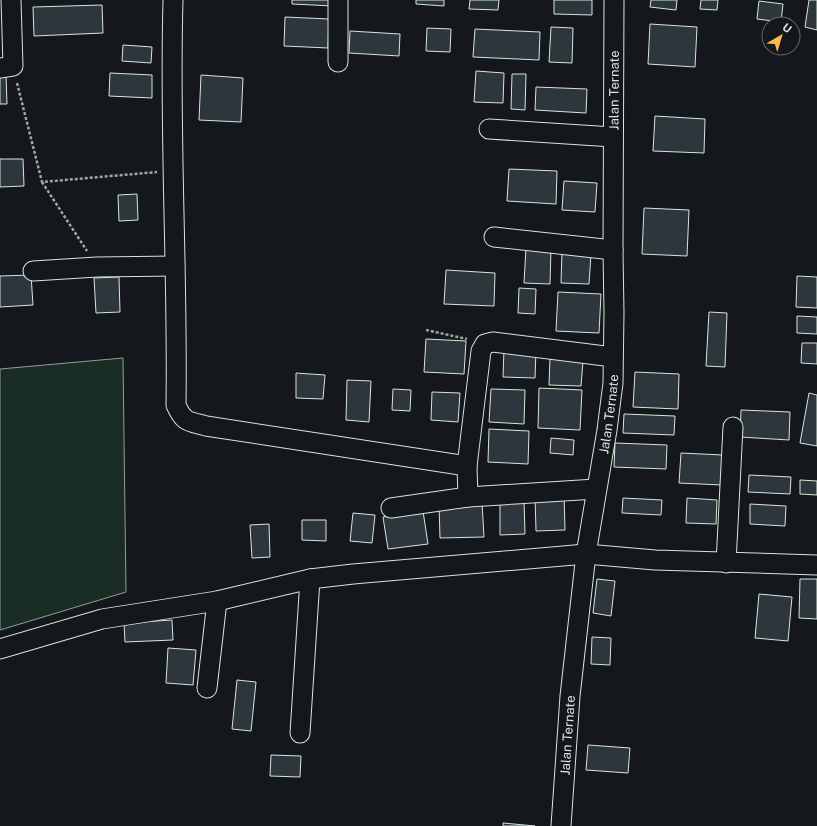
<svg xmlns="http://www.w3.org/2000/svg" width="817" height="826" viewBox="0 0 817 826" font-family="'Public Sans',sans-serif">
  <style>
    .green { fill: #1a2d24; stroke: #939e99 }
    .building { fill: #2c363c; stroke: #d8e6dc }
    .lines { fill: none; stroke-linecap: round; stroke-linejoin: round }
    .minor-casing { stroke: #d8e6dc; stroke-width: 21 }
    .path { stroke: #9da8a2; stroke-width: 2.5; stroke-dasharray: 3 2; stroke-linecap: butt }
    .minor { stroke: #14181c; stroke-width: 19 }
    .labels { text-anchor: middle; dominant-baseline: central; stroke-width: 3; stroke-linejoin: round; paint-order: stroke }
    .street-label { font-size: 13px; fill: #d8e6dc; stroke: #14181c }
  </style>
  <rect width="100%" height="100%" fill="#14181c"/>
  <polygon class="green" points="123,358 126,592 0,630 0,369"/>
  <g class="building">
    <polygon points="292,0 333,0 333,6 292,4"/>
    <polygon points="416,0 444,0 444,6 416,4"/>
    <polygon points="470,0 499,0 498,10 469,9"/>
    <polygon points="554,0 592,0 592,15 554,14"/>
    <polygon points="651,0 677,0 676,10 650,7"/>
    <polygon points="701,0 718,0 717,10 700,9"/>
    <polygon points="809,0 817,0 817,30 805,27"/>
    <polygon points="759,1 783,4 781,22 757,19"/>
    <polygon points="102,5 103,33 34,36 33,7"/>
    <polygon points="285,17 329,19 328,48 284,46"/>
    <polygon points="650,24 697,27 695,67 648,64"/>
    <polygon points="551,27 573,28 572,63 549,62"/>
    <polygon points="427,28 451,29 450,52 426,51"/>
    <polygon points="475,29 540,32 539,60 473,57"/>
    <polygon points="350,31 400,34 399,56 349,53"/>
    <polygon points="123,45 152,47 151,63 122,61"/>
    <polygon points="476,71 504,73 503,103 474,102"/>
    <polygon points="110,73 152,75 152,98 109,96"/>
    <polygon points="512,74 526,74 525,110 511,109"/>
    <polygon points="0,75 6,75 7,104 0,104"/>
    <polygon points="201,75 243,78 241,122 199,120"/>
    <polygon points="536,87 587,89 586,113 535,110"/>
    <polygon points="655,116 705,119 704,153 653,151"/>
    <polygon points="0,159 23,159 24,186 0,187"/>
    <polygon points="509,169 557,171 556,204 507,201"/>
    <polygon points="564,181 597,183 595,212 562,210"/>
    <polygon points="137,194 138,220 119,221 118,195"/>
    <polygon points="644,208 689,210 687,256 642,254"/>
    <polygon points="526,248 551,249 550,284 524,283"/>
    <polygon points="562,252 591,254 589,284 561,283"/>
    <polygon points="446,270 495,273 494,306 444,304"/>
    <polygon points="31,275 33,305 0,307 0,276"/>
    <polygon points="797,276 817,277 817,308 796,307"/>
    <polygon points="119,277 120,312 96,313 94,278"/>
    <polygon points="519,288 536,289 535,314 518,313"/>
    <polygon points="558,292 601,294 599,333 556,331"/>
    <polygon points="709,312 727,313 725,367 706,366"/>
    <polygon points="797,316 817,317 817,334 797,333"/>
    <polygon points="426,339 466,341 464,374 424,372"/>
    <polygon points="802,343 817,343 817,364 801,363"/>
    <polygon points="504,349 536,350 535,378 503,377"/>
    <polygon points="550,359 583,361 581,386 549,385"/>
    <polygon points="635,372 679,374 678,409 633,407"/>
    <polygon points="296,373 325,375 323,399 296,398"/>
    <polygon points="347,380 371,381 369,422 346,420"/>
    <polygon points="539,388 582,390 580,430 538,428"/>
    <polygon points="393,389 411,390 410,411 392,410"/>
    <polygon points="491,389 525,390 524,424 489,422"/>
    <polygon points="432,392 460,393 458,422 431,420"/>
    <polygon points="809,393 817,395 817,446 800,443"/>
    <polygon points="741,410 790,412 789,440 740,437"/>
    <polygon points="624,414 675,416 674,435 623,433"/>
    <polygon points="489,429 529,431 528,464 488,462"/>
    <polygon points="551,438 574,440 573,455 550,453"/>
    <polygon points="615,443 667,445 666,469 614,467"/>
    <polygon points="681,453 723,455 722,485 679,483"/>
    <polygon points="749,475 791,477 790,494 748,492"/>
    <polygon points="800,480 817,481 817,495 800,494"/>
    <polygon points="564,494 565,530 536,531 535,495"/>
    <polygon points="623,498 662,500 661,515 622,513"/>
    <polygon points="687,498 717,500 716,524 686,523"/>
    <polygon points="500,500 524,500 525,534 500,535"/>
    <polygon points="482,503 484,537 440,538 439,504"/>
    <polygon points="750,504 786,506 785,526 750,524"/>
    <polygon points="423,511 428,544 388,549 383,517"/>
    <polygon points="353,513 375,515 372,543 350,541"/>
    <polygon points="302,520 326,520 326,541 302,540"/>
    <polygon points="269,524 270,557 252,558 250,525"/>
    <polygon points="597,579 615,581 611,616 593,613"/>
    <polygon points="800,579 817,579 817,619 799,618"/>
    <polygon points="759,594 792,597 788,641 755,638"/>
    <polygon points="172,620 173,640 125,642 124,623"/>
    <polygon points="592,637 611,638 610,665 591,664"/>
    <polygon points="168,648 196,650 193,685 166,683"/>
    <polygon points="237,680 256,682 251,731 232,729"/>
    <polygon points="588,745 630,748 628,773 586,770"/>
    <polygon points="271,755 301,756 300,777 270,776"/>
    <polygon points="503,823 535,826 503,826"/>
  </g>
  <g class="lines">
    <g class="minor-casing">
      <g id="minor">
        <path d="M173,0c-4,135 5,270 3,405 8,18 12,16 30,21l261,40"/>
        <polyline points="338,0 338,62"/>
        <polyline points="0,68 13,66 11,0"/>
        <polyline points="489,129 613,137"/>
        <polyline points="494,237 613,250"/>
        <polyline points="33,271 97,267 175,266"/>
        <polyline points="468,497 467,466 481,351 485,344 493,342 613,357"/>
        <polyline points="391,508 468,497 596,489"/>
        <polyline points="726,563 733,427"/>
        <polyline points="0,649 102,619 217,601 310,579 353,574 586,554 655,560 817,565"/>
        <polyline points="207,688 217,601"/>
        <polyline points="300,733 310,579"/>
        <path id="s1" d="M561,826l9,-130 16,-142 21,-124 6,-47 1,-70 -1,-63 1,-250"/>
      </g>
    </g>
    <g class="path">
      <polyline points="17,83 42,182 157,172"/>
      <polyline points="42,182 87,251"/>
      <polyline points="426,330 467,339"/>
    </g>
    <use href="#minor" class="minor"/>
  </g>
  <g class="labels">
    <g class="street-label">
      <text stroke="none"><textPath href="#s1" startOffset="739">Jalan Ternate</textPath></text>
      <text stroke="none"><textPath href="#s1" startOffset="415">Jalan Ternate</textPath></text>
      <text stroke="none"><textPath href="#s1" startOffset="91">Jalan Ternate</textPath></text>
    </g>
  </g>
  <g transform="translate(781 36) rotate(38)"><circle r="19" fill="#14181c" stroke="#626a69"/>
  <path d="M0-3L7 15L0 10L-7 15Z" fill="#ffb74d"/>
  <text y="-6" font-size="11" font-weight="bold" text-anchor="middle" fill="#d8e6dc">U</text>
  </g>
</svg>
